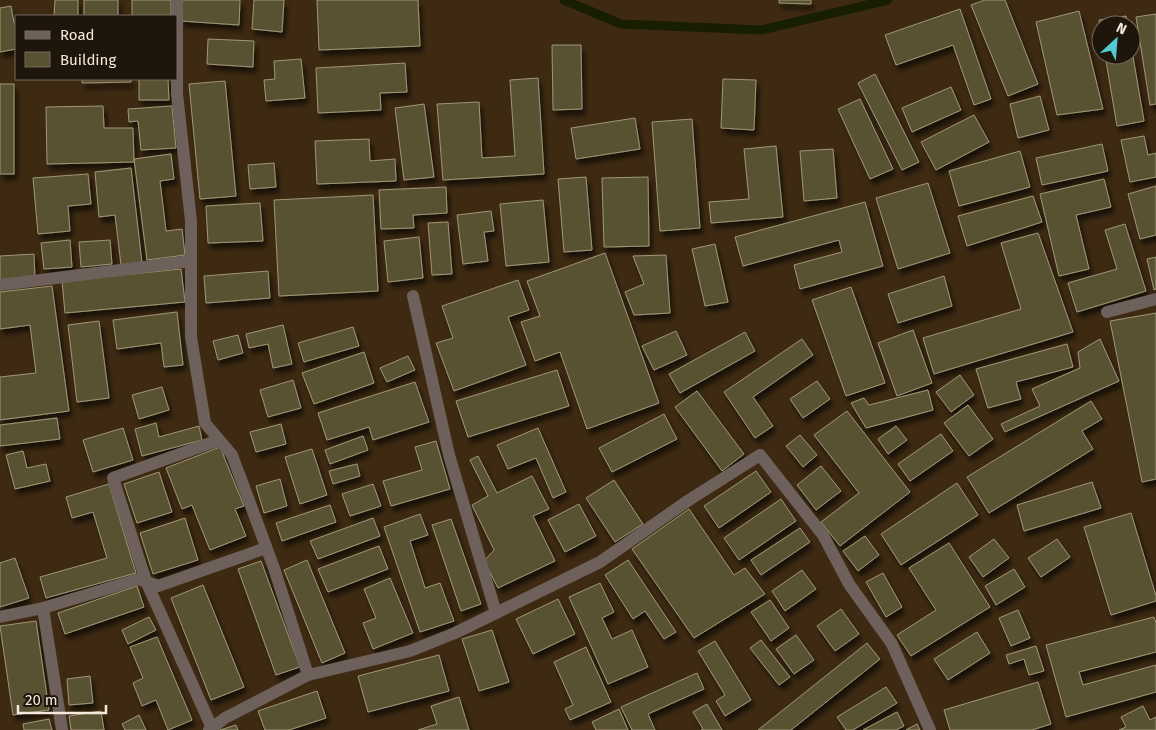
<svg xmlns="http://www.w3.org/2000/svg" width="1156" height="730" viewBox="0 0 1156 730" font-family="'Fira Sans',sans-serif">
  <style>
    .lines { fill: none; stroke-linecap: round; stroke-linejoin: round }
    .stream { stroke: #171e01; stroke-width: 9 }
    .building { fill: #595133; stroke: #9f9776; filter: url(#shadow) }
    .minor { stroke: #6e605a; stroke-width: 12 }
  </style>
  <defs>
    <filter id="shadow"><feDropShadow dx="3" dy="5.5" stdDeviation="2.5" flood-color="#0009"/></filter>
  </defs>
  <rect width="100%" height="100%" fill="#3e2a12"/>
  <g class="lines">
    <polyline class="stream" points="564,0 621,24 761,30 888,0"/>
  </g>
  <g class="building">
    <polygon points="55,0 78,0 78,16 54,16"/>
    <rect x="84" y="0" width="34" height="16"/>
    <rect x="132" y="0" width="39" height="16"/>
    <polygon points="182,0 240,0 239,25 181,21"/>
    <polygon points="254,0 284,0 282,32 252,29"/>
    <polygon points="317,0 418,0 420,46 319,50"/>
    <polygon points="779,0 811,0 811,4 779,3"/>
    <polygon points="985,0 1005,0 1038,84 1008,96 971,5"/>
    <polygon points="11,6 14,23 16,22 16,49 0,52 0,8"/>
    <polygon points="960,9 991,99 974,105 953,45 896,65 885,35"/>
    <polygon points="1079,11 1103,109 1057,115 1036,22"/>
    <polygon points="1156,14 1156,104 1150,105 1136,17"/>
    <polygon points="1126,16 1128,25 1101,25 1101,32 1099,20"/>
    <polygon points="208,39 254,41 253,67 207,64"/>
    <polygon points="552,45 581,45 582,109 553,110"/>
    <polygon points="1131,45 1144,121 1117,126 1105,55 1131,55"/>
    <polygon points="301,59 305,98 266,101 264,80 275,79 274,61"/>
    <polygon points="405,63 407,92 380,93 381,110 318,113 316,68"/>
    <polygon points="875,74 919,162 902,170 858,83"/>
    <polygon points="538,78 544,174 443,180 437,104 479,102 482,158 515,156 510,80"/>
    <polygon points="82,79 131,79 131,82 82,83"/>
    <polygon points="139,79 168,79 169,100 139,100"/>
    <polygon points="723,79 756,80 754,130 721,128"/>
    <polygon points="225,81 236,196 200,199 189,84"/>
    <rect x="0" y="84" width="14" height="90"/>
    <polygon points="951,87 961,110 912,132 902,108"/>
    <polygon points="1040,96 1049,130 1018,138 1010,104"/>
    <polygon points="860,99 893,169 870,179 838,109"/>
    <polygon points="424,104 434,177 404,180 395,108"/>
    <polygon points="103,106 104,128 133,128 134,162 47,164 46,107"/>
    <polygon points="172,106 176,148 141,150 138,121 129,122 128,109"/>
    <polygon points="974,115 989,142 936,170 921,142"/>
    <polygon points="635,118 640,149 576,159 571,128"/>
    <polygon points="692,119 700,228 660,231 652,122"/>
    <polygon points="1144,136 1148,155 1156,153 1156,177 1130,182 1121,140"/>
    <polygon points="369,139 370,161 395,159 396,181 317,184 315,141"/>
    <polygon points="1102,144 1108,171 1042,185 1036,158"/>
    <polygon points="776,146 783,217 711,223 709,202 749,199 744,149"/>
    <polygon points="833,149 837,198 804,201 800,151"/>
    <polygon points="1020,151 1030,187 959,206 949,171"/>
    <polygon points="171,154 174,179 160,181 166,231 182,229 185,255 147,260 134,159"/>
    <polygon points="274,163 276,187 250,189 248,165"/>
    <polygon points="131,168 142,263 121,265 115,215 99,217 95,172"/>
    <polygon points="88,174 91,204 68,206 70,231 38,234 33,178"/>
    <polygon points="586,177 592,250 564,252 558,179"/>
    <polygon points="648,177 649,246 604,247 602,178"/>
    <polygon points="1104,179 1111,207 1076,215 1089,269 1059,276 1040,194"/>
    <polygon points="928,183 950,253 898,269 876,198"/>
    <polygon points="1156,186 1156,235 1140,239 1128,194"/>
    <polygon points="446,187 447,213 413,215 414,228 381,229 379,190"/>
    <polygon points="373,195 378,291 279,296 274,200"/>
    <polygon points="1033,196 1042,222 967,246 958,216"/>
    <polygon points="543,200 549,262 506,266 500,204"/>
    <polygon points="865,202 883,266 800,289 794,265 842,252 839,240 743,266 735,237"/>
    <polygon points="260,203 263,241 208,243 206,206"/>
    <polygon points="491,211 494,231 484,232 488,261 463,264 457,215"/>
    <polygon points="448,222 452,274 432,275 428,223"/>
    <polygon points="1125,224 1146,291 1077,312 1068,283 1117,269 1105,230"/>
    <polygon points="1038,233 1073,332 934,374 923,338 1021,309 1001,243"/>
    <polygon points="419,237 423,278 388,282 384,241"/>
    <polygon points="70,240 72,267 44,269 41,243"/>
    <polygon points="110,240 112,264 81,267 79,242"/>
    <polygon points="715,244 728,302 705,306 692,249"/>
    <polygon points="605,253 659,403 587,429 560,352 535,361 521,322 540,316 527,281"/>
    <polygon points="34,254 35,279 0,281 0,256"/>
    <polygon points="666,255 670,313 634,315 625,292 644,284 633,256"/>
    <polygon points="1156,257 1156,289 1154,290 1147,259"/>
    <polygon points="181,269 185,302 65,313 62,281"/>
    <polygon points="268,271 270,298 206,303 204,276"/>
    <polygon points="944,276 952,306 898,323 888,294"/>
    <polygon points="518,280 529,310 508,317 526,365 454,391 436,343 453,338 442,306"/>
    <polygon points="52,286 69,411 0,420 0,377 36,373 30,325 0,329 0,292"/>
    <polygon points="851,287 885,383 846,396 812,300"/>
    <polygon points="177,312 183,365 164,367 161,343 117,349 113,320"/>
    <polygon points="1156,313 1156,479 1142,482 1110,321"/>
    <polygon points="99,321 109,398 77,402 68,325"/>
    <polygon points="283,325 292,364 273,368 268,344 249,348 246,334"/>
    <polygon points="353,327 359,346 304,362 298,343"/>
    <polygon points="913,330 932,383 897,396 878,343"/>
    <polygon points="676,331 687,355 654,370 642,346"/>
    <polygon points="745,332 755,351 680,393 669,374"/>
    <polygon points="238,335 243,353 218,360 213,341"/>
    <polygon points="802,339 813,355 753,397 773,426 755,438 724,392"/>
    <polygon points="1100,339 1119,381 1005,432 1001,424 1040,406 1032,389 1080,368 1078,352"/>
    <polygon points="1067,344 1073,367 1016,382 1021,399 988,408 976,369"/>
    <polygon points="364,352 374,383 314,404 302,373"/>
    <polygon points="408,356 415,370 387,382 380,368"/>
    <polygon points="557,370 569,406 468,437 456,401"/>
    <polygon points="960,375 974,395 951,412 936,392"/>
    <polygon points="293,380 301,408 268,417 260,390"/>
    <polygon points="817,381 830,399 803,418 790,399"/>
    <polygon points="415,382 429,422 373,440 369,427 327,440 318,413"/>
    <polygon points="162,387 169,410 139,419 132,395"/>
    <polygon points="928,390 933,410 866,428 851,403 864,398 869,405"/>
    <polygon points="697,391 744,454 722,471 675,407"/>
    <polygon points="1091,401 1102,419 1082,431 1093,449 989,513 967,477"/>
    <polygon points="968,405 993,439 969,456 944,423"/>
    <polygon points="847,411 910,492 840,546 821,522 859,493 814,435"/>
    <polygon points="664,414 677,439 612,472 599,448"/>
    <polygon points="57,418 60,439 0,446 0,425"/>
    <polygon points="156,423 159,437 199,426 202,440 142,456 135,429"/>
    <polygon points="281,424 286,444 256,452 250,432"/>
    <polygon points="896,426 907,440 888,454 878,439"/>
    <polygon points="123,428 133,460 93,472 83,440"/>
    <polygon points="538,428 566,492 553,498 536,458 508,469 497,445"/>
    <polygon points="941,434 953,451 910,481 898,464"/>
    <polygon points="800,435 817,455 803,467 786,446"/>
    <polygon points="363,436 368,450 330,464 325,450"/>
    <polygon points="436,441 450,489 391,506 383,481 422,470 415,447"/>
    <polygon points="220,447 244,506 235,509 246,536 210,550 192,505 182,509 166,468"/>
    <polygon points="312,449 327,495 300,504 285,457"/>
    <polygon points="23,451 27,468 46,464 50,481 15,489 6,455"/>
    <polygon points="478,456 497,493 532,476 549,509 533,516 555,561 498,588 484,561 494,550 472,505 488,496 470,460"/>
    <polygon points="357,464 360,476 333,484 329,471"/>
    <polygon points="821,466 841,491 816,510 797,485"/>
    <polygon points="756,471 771,492 719,528 704,506"/>
    <polygon points="159,472 172,512 137,523 124,484"/>
    <polygon points="280,479 287,506 264,513 256,486"/>
    <polygon points="614,480 643,524 615,542 586,498"/>
    <polygon points="1092,482 1101,508 1024,531 1017,505"/>
    <polygon points="957,483 978,515 901,565 881,534"/>
    <polygon points="109,484 136,573 46,598 40,577 107,558 93,512 72,518 66,497"/>
    <polygon points="373,484 381,506 350,516 342,494"/>
    <polygon points="781,499 796,521 739,560 724,538"/>
    <polygon points="579,504 596,536 565,552 548,520"/>
    <polygon points="330,505 336,522 282,541 276,523"/>
    <polygon points="689,509 734,575 745,568 765,594 694,638 632,549"/>
    <polygon points="1131,513 1156,596 1156,601 1111,615 1084,527"/>
    <polygon points="420,514 428,535 410,541 425,588 440,583 454,621 420,632 384,527"/>
    <polygon points="185,518 198,560 153,574 140,533"/>
    <polygon points="373,518 380,536 318,559 310,541"/>
    <polygon points="451,519 481,604 461,611 432,525"/>
    <polygon points="800,528 810,542 761,575 751,560"/>
    <polygon points="865,536 879,555 858,571 843,551"/>
    <polygon points="994,539 1009,558 983,577 969,557"/>
    <polygon points="1057,539 1070,557 1041,577 1028,558"/>
    <polygon points="949,543 990,607 911,656 897,635 936,610 909,568"/>
    <polygon points="379,546 388,569 328,592 318,569"/>
    <polygon points="15,558 29,598 0,607 0,563"/>
    <polygon points="307,560 345,653 322,663 284,570"/>
    <polygon points="628,560 676,632 664,639 645,611 633,619 605,575"/>
    <polygon points="261,561 300,667 276,675 238,569"/>
    <polygon points="1014,569 1025,587 996,605 985,586"/>
    <polygon points="802,570 816,589 785,611 772,591"/>
    <polygon points="883,573 902,607 886,617 866,582"/>
    <polygon points="390,578 413,633 373,649 363,623 376,618 364,589"/>
    <polygon points="600,583 614,612 602,618 612,639 632,630 648,667 608,684 569,597"/>
    <polygon points="203,585 244,687 211,700 171,598"/>
    <polygon points="137,586 144,607 65,634 58,613"/>
    <polygon points="558,599 575,634 533,654 516,619"/>
    <polygon points="770,600 789,628 771,641 751,612"/>
    <polygon points="841,609 859,634 835,651 817,626"/>
    <polygon points="1018,610 1030,638 1011,646 999,618"/>
    <polygon points="149,617 156,630 128,644 122,630"/>
    <polygon points="1154,617 1156,623 1156,652 1079,672 1083,685 1156,665 1156,692 1066,717 1046,645"/>
    <polygon points="36,621 49,710 13,715 0,626"/>
    <polygon points="492,630 509,682 479,691 462,639"/>
    <polygon points="977,632 990,653 948,680 934,659"/>
    <polygon points="796,635 814,660 794,674 776,649"/>
    <polygon points="157,637 192,720 168,730 156,700 142,706 133,683 143,678 130,647"/>
    <polygon points="761,640 790,677 779,685 750,648"/>
    <polygon points="715,641 751,700 725,716 716,701 725,695 698,651"/>
    <polygon points="867,643 880,659 791,730 758,730"/>
    <polygon points="1036,646 1044,671 1029,675 1024,659 1009,664 1006,655"/>
    <polygon points="586,647 611,702 570,720 565,709 573,705 554,662"/>
    <polygon points="439,655 449,691 368,712 358,676"/>
    <polygon points="697,673 704,689 648,714 655,730 632,730 621,707"/>
    <polygon points="90,676 93,703 69,705 67,679"/>
    <polygon points="1038,682 1051,724 1032,730 950,730 944,710"/>
    <polygon points="886,687 897,703 853,730 846,730 837,717"/>
    <polygon points="317,691 326,718 289,730 265,730 258,711"/>
    <polygon points="459,697 469,730 418,730 437,724 431,706"/>
    <polygon points="707,704 722,730 701,730 703,729 693,712"/>
    <polygon points="1143,706 1150,720 1156,717 1156,730 1119,730 1126,727 1121,717"/>
    <polygon points="619,709 628,730 596,730 592,722"/>
    <polygon points="101,711 104,730 71,730 69,716"/>
    <polygon points="897,712 904,726 896,730 863,730"/>
    <polygon points="139,715 146,730 125,730 122,724"/>
    <polygon points="49,719 52,730 24,730 23,724"/>
    <polygon points="917,724 920,730 906,730"/>
    <polygon points="236,725 238,730 220,730"/>
  </g>
  <g class="lines">
    <g class="minor">
      <polyline points="177,0 177,94 191,221 191,337 205,423 232,455 274,568 308,675 225,718 209,730"/>
      <polyline points="0,285 191,261"/>
      <polyline points="413,296 449,455 496,613"/>
      <polyline points="1107,312 1156,299"/>
      <polyline points="0,617 43,608"/>
      <polyline points="308,675 410,651 455,633 496,613 600,562 689,500 760,455 823,535 849,584 892,644 930,730"/>
      <polyline points="212,728 146,581 113,478 219,440"/>
      <polyline points="62,730 43,608 139,579 158,586 266,548"/>
    </g>
  </g>
  <rect x="15" y="15" width="162" height="65" fill="#1e150b" stroke="#746a5e"/>
  <rect x="25" y="31" width="25" height="8" fill="#6e605a" stroke="#746a5e"/>
  <text x="60" y="40" font-size="15" fill="#f6e9db">Road</text>
  <rect x="25" y="52" width="25" height="15" fill="#595133" stroke="#746a5e"/>
  <text x="60" y="65" font-size="15" fill="#f6e9db">Building</text>
  <g transform="translate(1116 40) rotate(26)"><circle r="24" fill="#1e150b" stroke="#746a5e"/>
  <path d="M0-4L9 19L0 12L-9 19Z" fill="#51ccd2"/>
  <text y="-8" font-size="14" font-weight="bold" text-anchor="middle" fill="#f6e9db">N</text>
  </g>
  <path d="M18 705v8h88v-8" fill="none" stroke="#f6e9db" stroke-width="2.5"/>
  <text x="25" y="705" font-size="15" fill="#f6e9db" stroke="#1e150b" stroke-width="4" paint-order="stroke">20 m</text>
</svg>
